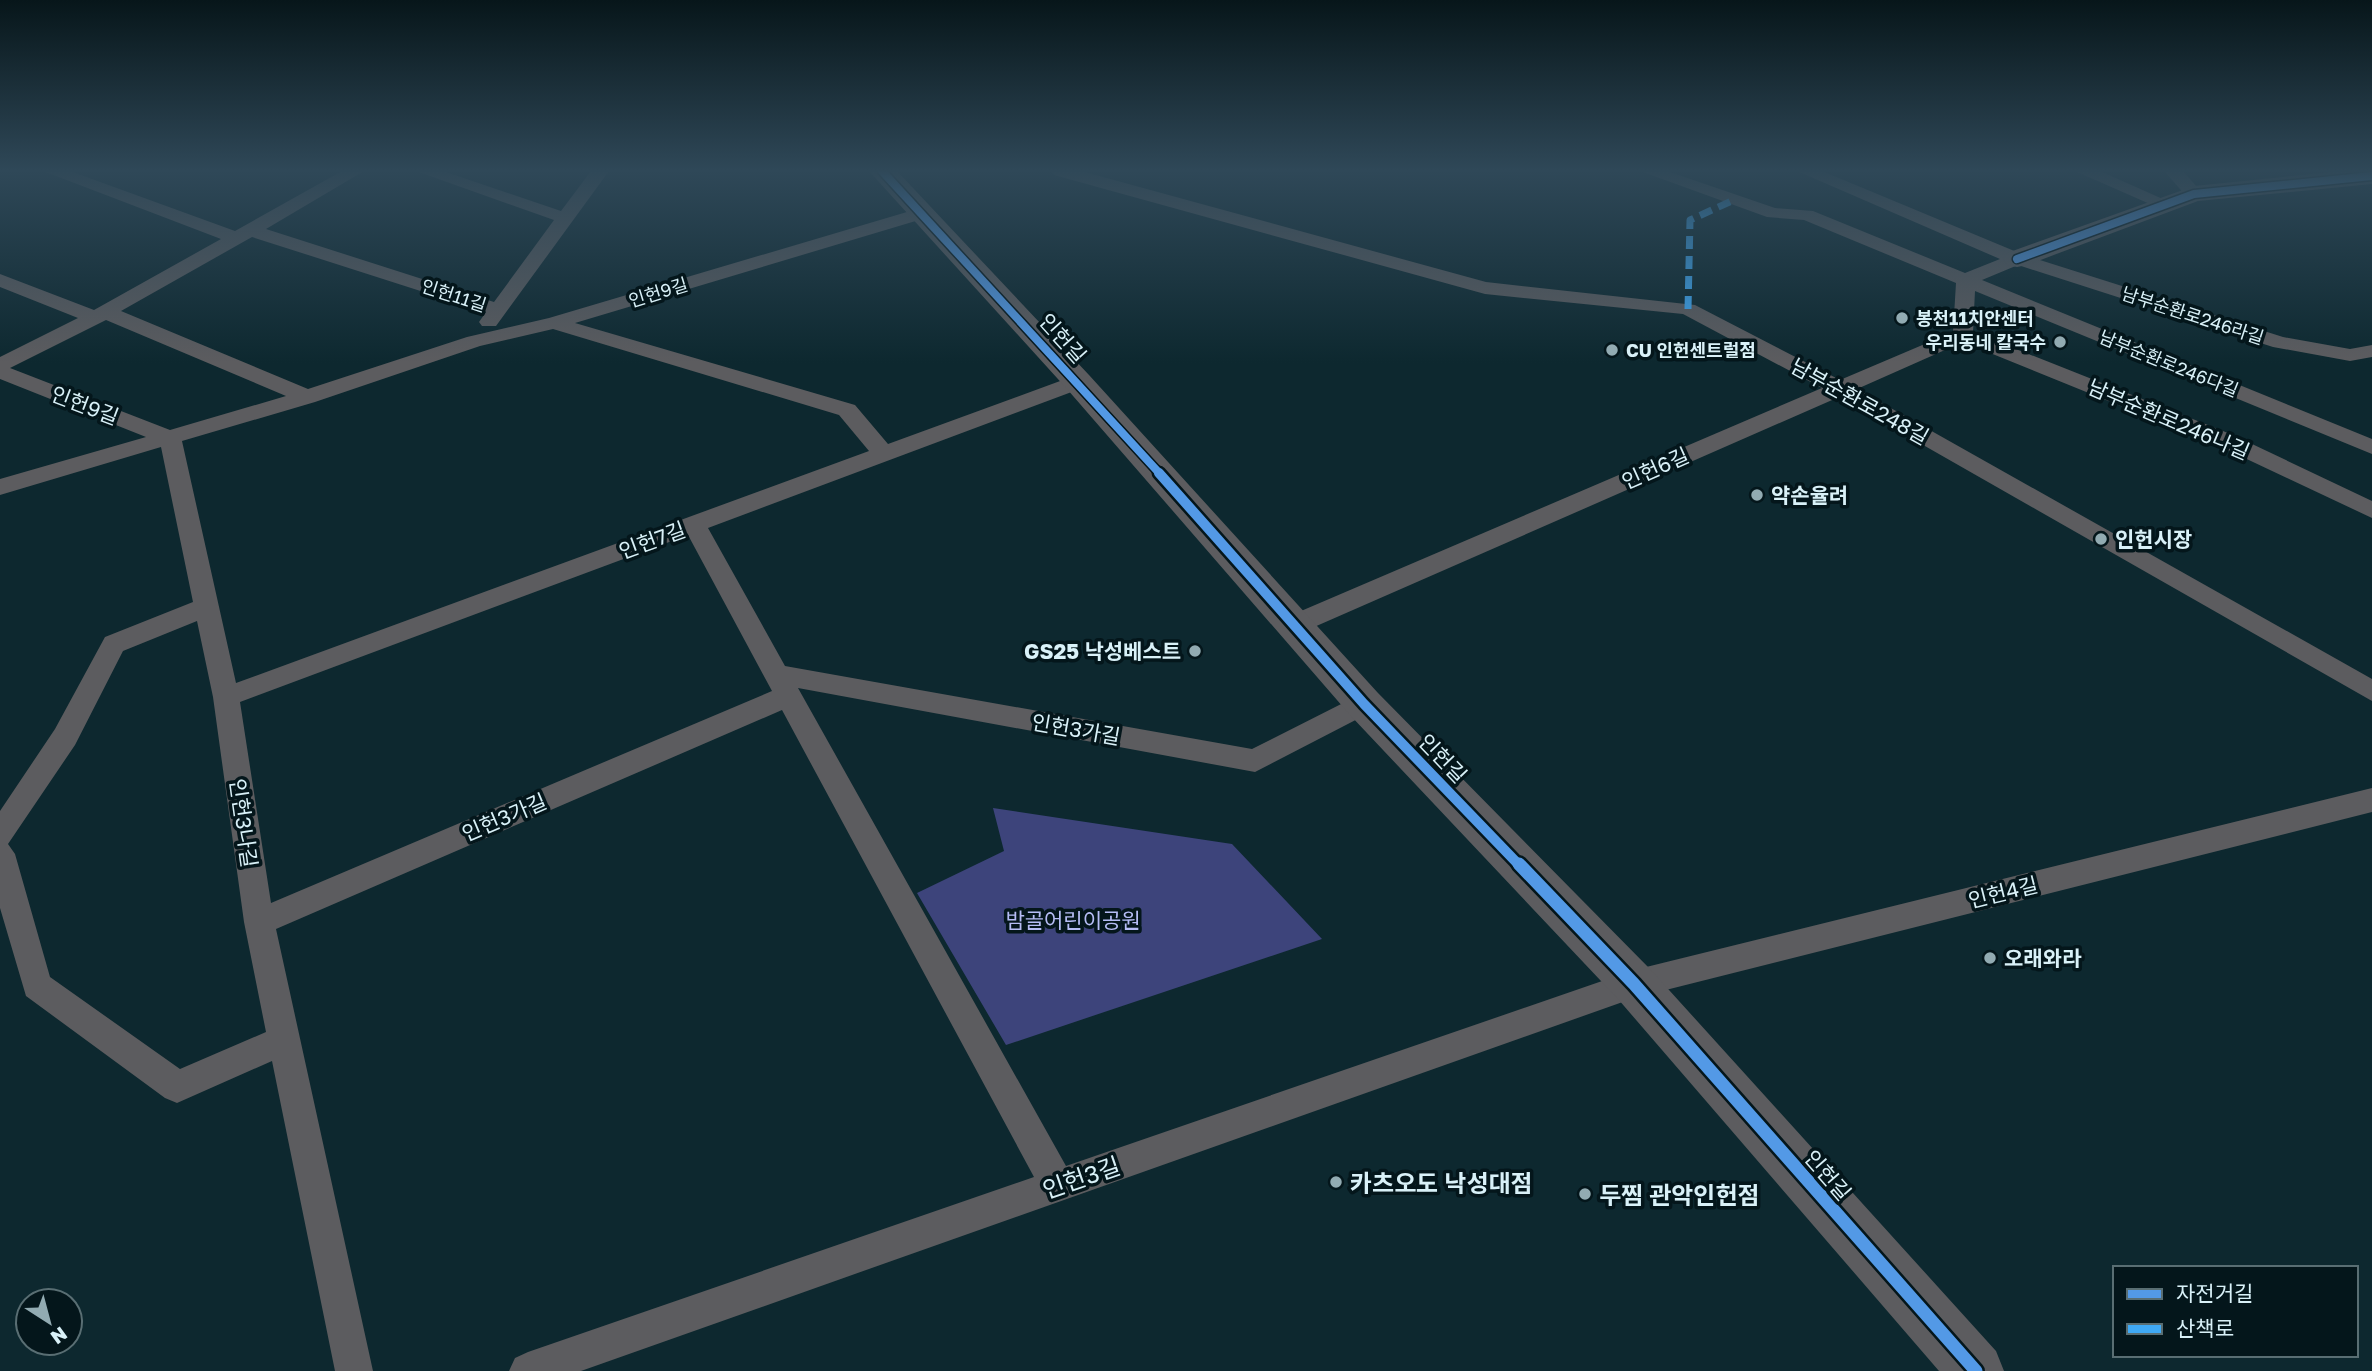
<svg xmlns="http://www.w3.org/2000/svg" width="2372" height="1371" viewBox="0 0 2372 1371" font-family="'Golos Text','Noto Sans KR',sans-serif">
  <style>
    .green { fill: #3d447b }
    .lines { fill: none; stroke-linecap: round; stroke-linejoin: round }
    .lane { fill: #5c5c5f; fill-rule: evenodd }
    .street { fill: #5c5c5f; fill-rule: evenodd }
    .quiet { stroke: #3fa9f5; stroke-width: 7; stroke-dasharray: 13 7; stroke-linecap: butt }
    .cycleway-far2-casing { stroke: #04161b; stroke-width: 11 }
    .cycleway-far1-casing { stroke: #04161b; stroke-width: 15 }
    .cycleway-casing { stroke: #04161b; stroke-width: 18 }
    .cycleway-far2 { stroke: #5399e6; stroke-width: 8 }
    .cycleway-far1 { stroke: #5399e6; stroke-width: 10 }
    .cycleway { stroke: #5399e6; stroke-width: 13 }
    .poi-dot { fill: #92abb2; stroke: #04161b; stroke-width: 2.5 }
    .labels { text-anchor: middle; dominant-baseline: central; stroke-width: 7; stroke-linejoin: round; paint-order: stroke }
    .far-street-label { font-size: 18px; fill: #d9f1f8; stroke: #04161b }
    .far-poi-label { font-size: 18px; font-weight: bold; fill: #d9f1f8; stroke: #04161b; text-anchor: start }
    .street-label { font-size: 21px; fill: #d9f1f8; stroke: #04161b }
    .poi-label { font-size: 21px; font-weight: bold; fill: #d9f1f8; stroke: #04161b; text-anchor: start }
    .park-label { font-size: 21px; fill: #b6bdf5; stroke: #04161b }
    .near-street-label { font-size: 24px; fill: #d9f1f8; stroke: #04161b }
    .near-poi-label { font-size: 24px; font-weight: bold; fill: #d9f1f8; stroke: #04161b; text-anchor: start }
  </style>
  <rect width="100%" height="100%" fill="#0d282f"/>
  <polygon class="green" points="993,808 1232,844 1322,939 1006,1045 917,893 1004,851"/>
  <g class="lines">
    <g class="lane">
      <path d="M43,171h27l165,60 107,-60h22l-98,58 228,73 60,-82 -138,-49h27l118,40 30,-40h18l-113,155h-14l-3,-4 7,-10 -234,-75 -131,74 187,78 159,-52 82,-19 368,-109h12l3,4 -3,4 -354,106 280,82 33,39 183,-67h14l4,5 -4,5 -377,141 77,138 467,83 103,-52 9,-3 9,3 4,7 -4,7 -118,61 -457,-84 268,478 568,-196 738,-182v24l-738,186 -1053,373h-72l6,-13 13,-6 506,-175 -252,-467 -506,219 97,442h-38l-63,-310 -95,42 -12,-5 -139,-102 -26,-88v-97l55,-82 50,-92 88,-35 -32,-155 -161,48v-16l146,-42 -146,-58v-22l78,-39 -78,-31v-13l94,36 127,-71zM106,320l180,76 -116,34 -160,-62zM553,329l286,86 30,36 -633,232 -54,-242 133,-39 165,-56zM688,535l84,156 -501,212 -31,-201zM197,621l16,76 31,225 22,110 -86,37 -130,-92 -35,-123 -7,-10 67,-99 48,-94z"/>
      <polygon points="1051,171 1081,171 1486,282 1695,305 1840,380 1953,332 1956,283 1804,220 1767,217 1640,171 1667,171 1775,208 1813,211 1965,273 2000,259 1797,171 1822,171 2024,255 2283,337 2350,349 2372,345 2372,357 2350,361 2273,347 2018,265 1982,280 2372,439 2372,454 1975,291 1973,332 2233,435 2372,501 2372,518 2217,445 1963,342 1857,389 2372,679 2372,701 1839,397 1305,631 1296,633 1287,631 1283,624 1287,617 1822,388 1683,314 1485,294 1054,175"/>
      <polygon points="2075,171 2100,171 2174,204 2171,208 2159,208"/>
      <polygon points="2164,171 2183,171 2203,194 2194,199 2188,198"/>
    </g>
    <g class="street">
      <polygon points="869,171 897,171 1089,375 1378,693 1650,969 1996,1351 2004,1371 1939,1371 1618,999 1350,715 1067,389"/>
      <polygon points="2341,171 2372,171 2372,184 2198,201 2027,265 2017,267 2007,265 2003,259 2007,253 2194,186"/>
    </g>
    <polyline class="quiet" points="1688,309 1690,220 1736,199"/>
    <g class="cycleway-far2-casing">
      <g id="cycleway-far2">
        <polyline points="882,171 1161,475"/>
        <polyline points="2017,259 2194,194 2372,176"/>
      </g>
    </g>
    <g class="cycleway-far1-casing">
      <polyline id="cycleway-far1" points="1159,473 1364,704 1520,866"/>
    </g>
    <g class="cycleway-casing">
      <polyline id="cycleway" points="1519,864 1634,984 1976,1371"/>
    </g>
    <use href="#cycleway-far2" class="cycleway-far2"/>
    <use href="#cycleway-far1" class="cycleway-far1"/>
    <use href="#cycleway" class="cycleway"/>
  </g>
  <linearGradient id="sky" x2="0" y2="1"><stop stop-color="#07161a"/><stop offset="0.47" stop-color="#2f4858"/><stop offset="1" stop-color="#2f4858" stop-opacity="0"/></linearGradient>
  <rect width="2372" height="363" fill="url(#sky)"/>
  <g class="poi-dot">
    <circle cx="1902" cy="318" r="7"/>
    <circle cx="2060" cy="342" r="7"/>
    <circle cx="1612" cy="350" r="7"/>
    <circle cx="1757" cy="495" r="7"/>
    <circle cx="2101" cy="539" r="7"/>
    <circle cx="1195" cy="651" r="7"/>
    <circle cx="1990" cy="958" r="7"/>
    <circle cx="1336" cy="1182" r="7"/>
    <circle cx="1585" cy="1194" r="7"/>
  </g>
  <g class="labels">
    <g class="far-street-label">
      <text transform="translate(658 292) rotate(-17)">인헌9길</text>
      <text transform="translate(454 295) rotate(18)">인헌11길</text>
      <text transform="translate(2193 315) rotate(18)">남부순환로246라길</text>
      <text transform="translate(2169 363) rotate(22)">남부순환로246다길</text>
    </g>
    <g class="far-poi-label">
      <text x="1916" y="318">봉천11치안센터</text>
      <text x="2046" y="342" text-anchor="end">우리동네 칼국수</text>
      <text x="1626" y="350">CU 인헌센트럴점</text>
    </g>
    <g class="street-label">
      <text transform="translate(1063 338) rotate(48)">인헌길</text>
      <text transform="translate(1860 401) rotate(29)">남부순환로248길</text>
      <text transform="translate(85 405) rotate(21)">인헌9길</text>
      <text transform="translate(2169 419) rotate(23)">남부순환로246나길</text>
      <text transform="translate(1655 468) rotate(-24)">인헌6길</text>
      <text transform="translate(652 540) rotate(-20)">인헌7길</text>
      <text transform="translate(1076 729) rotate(10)">인헌3가길</text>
      <text transform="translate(1443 758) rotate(46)">인헌길</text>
      <text transform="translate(504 817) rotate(-23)">인헌3가길</text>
      <text transform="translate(244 823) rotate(82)">인헌3나길</text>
      <text transform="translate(2003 892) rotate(-14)">인헌4길</text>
      <text transform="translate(1828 1175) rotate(49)">인헌길</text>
    </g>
    <g class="poi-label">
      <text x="1771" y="495">약손율려</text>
      <text x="2115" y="539">인헌시장</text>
      <text x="1181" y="651" text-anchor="end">GS25 낙성베스트</text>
      <text x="2004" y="958">오래와라</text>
    </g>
    <g class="park-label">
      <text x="1073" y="920">밤골어린이공원</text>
    </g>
    <g class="near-street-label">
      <text transform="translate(1081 1177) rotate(-19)">인헌3길</text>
    </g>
    <g class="near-poi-label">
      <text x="1350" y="1182">카츠오도 낙성대점</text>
      <text x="1599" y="1194">두찜 관악인헌점</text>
    </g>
  </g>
  <rect x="2113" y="1266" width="245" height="91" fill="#04161b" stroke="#596e73" stroke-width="2"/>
  <rect x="2127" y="1289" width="35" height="10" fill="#5399e6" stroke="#596e73" stroke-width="2"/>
  <text x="2176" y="1301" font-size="21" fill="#d9f1f8">자전거길</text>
  <rect x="2127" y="1324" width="35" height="10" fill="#3fa9f5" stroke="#596e73" stroke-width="2"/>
  <text x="2176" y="1336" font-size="21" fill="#d9f1f8">산책로</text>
  <g transform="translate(49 1322) rotate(144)"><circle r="33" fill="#04161b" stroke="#596e73" stroke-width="2"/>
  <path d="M0-5L12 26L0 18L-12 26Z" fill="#92abb2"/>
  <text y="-10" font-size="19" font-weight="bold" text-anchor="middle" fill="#d9f1f8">N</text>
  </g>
</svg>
